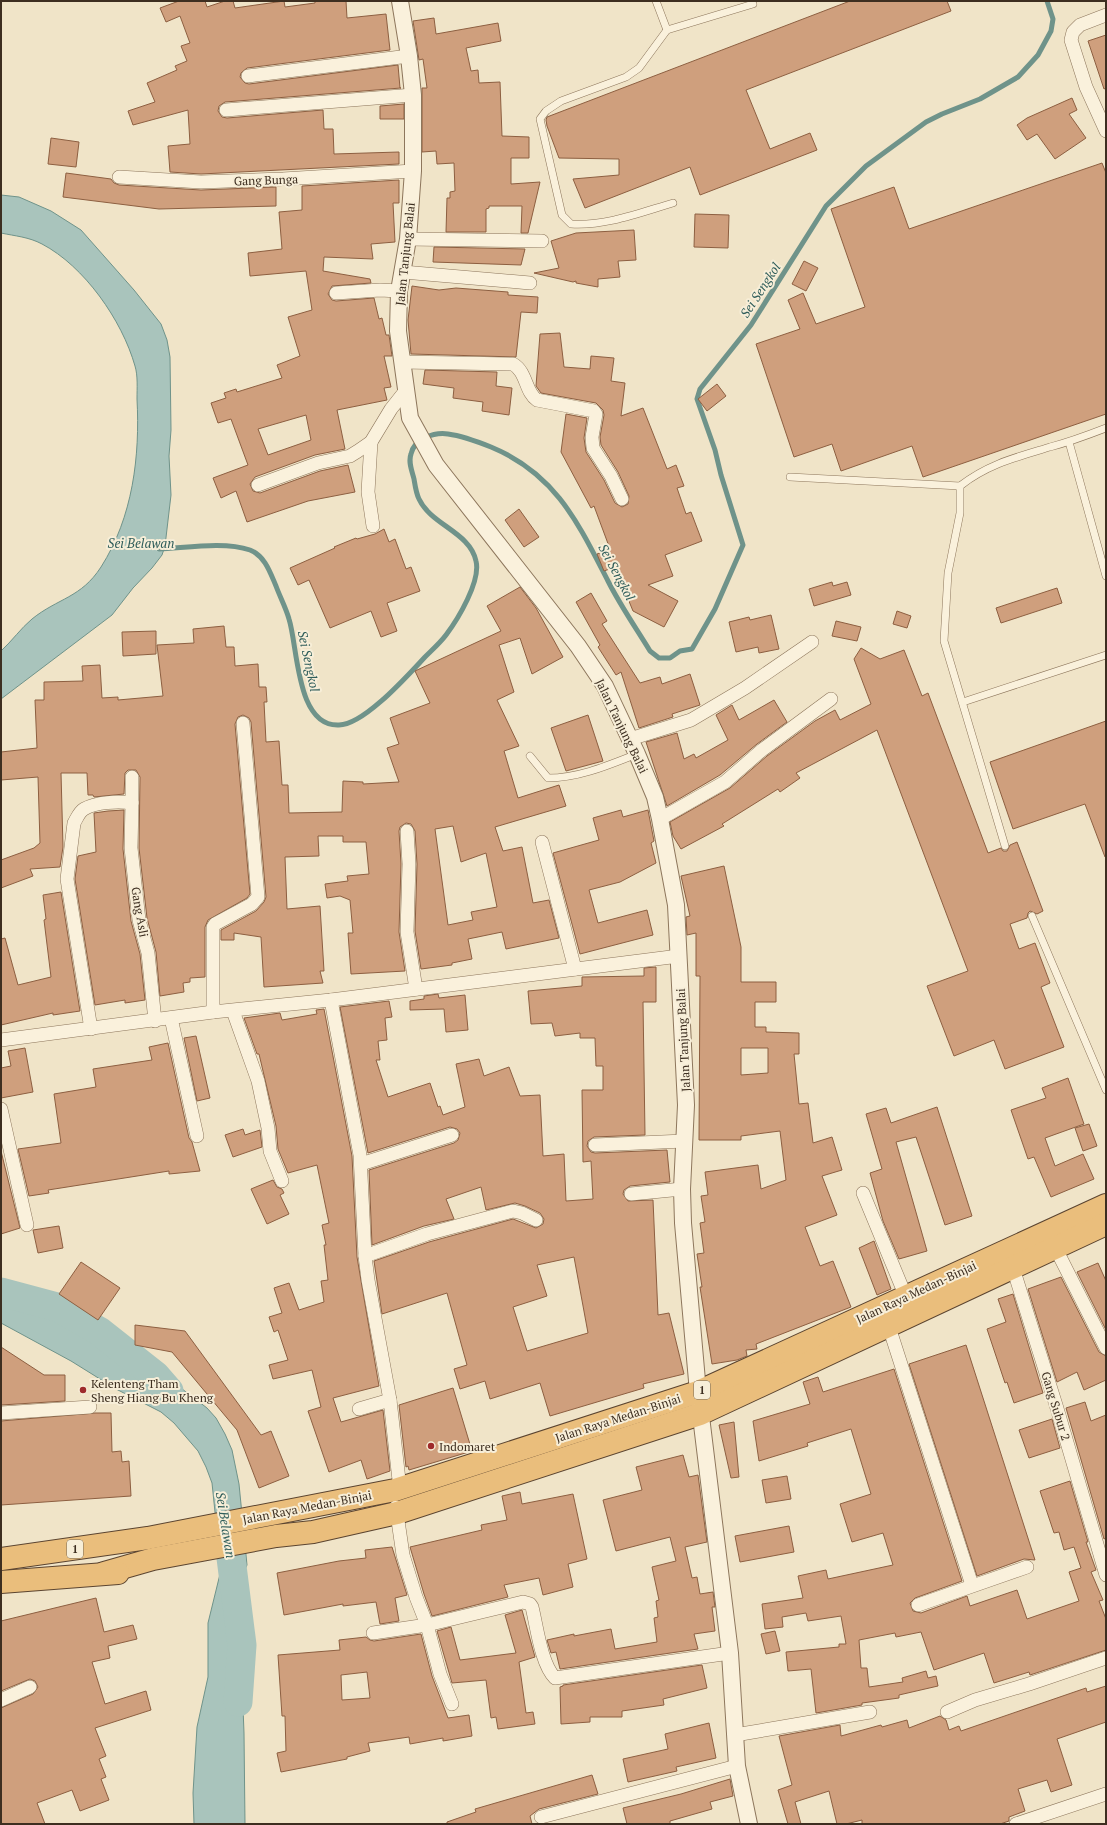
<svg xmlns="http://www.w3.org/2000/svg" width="1107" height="1825" viewBox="0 0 1107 1825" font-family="'PT Serif',serif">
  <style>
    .water { fill: #a9c4bc; stroke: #6f938a }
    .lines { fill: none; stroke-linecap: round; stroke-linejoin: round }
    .stream { stroke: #6f938a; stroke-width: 5 }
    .river { stroke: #a9c4bc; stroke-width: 29 }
    .building { fill: #cf9f7d; stroke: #8d5f41; fill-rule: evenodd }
    .service-casing { stroke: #8d765c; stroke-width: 8 }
    .minor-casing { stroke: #8d765c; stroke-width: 14 }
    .tertiary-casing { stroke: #8d765c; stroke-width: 18 }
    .trunk-casing { stroke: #5b4430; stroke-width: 24 }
    .service { stroke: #faf1dc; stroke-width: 7 }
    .minor { stroke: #faf1dc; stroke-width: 13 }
    .tertiary { stroke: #faf1dc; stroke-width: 16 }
    .trunk { stroke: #eabe7c; stroke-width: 22 }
    .poi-dot { fill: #9e2a2b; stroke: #f7eed8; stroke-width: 1.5 }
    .labels { text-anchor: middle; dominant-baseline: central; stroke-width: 4; stroke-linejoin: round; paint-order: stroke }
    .shield { fill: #f7eed8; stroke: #756857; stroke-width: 1 }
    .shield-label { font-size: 11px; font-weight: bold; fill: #3d2e20 }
    .street-label { font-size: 12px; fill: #3d2e20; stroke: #f7eed8 }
    .poi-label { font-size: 12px; fill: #3d2e20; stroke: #f7eed8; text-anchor: start }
    .water-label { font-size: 13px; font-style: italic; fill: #2f5d5a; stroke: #f7eed8 }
  </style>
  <rect width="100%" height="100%" fill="#f0e4c8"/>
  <g class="water">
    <path d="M1,195l18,2 32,14 30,19 53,60 27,34 6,16 3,17 1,73 -2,26 2,39 -6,51 -3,9 -10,13 -19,20 -21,27 -111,84v-48c11,-10 20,-23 31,-32 26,-21 49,-21 69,-52 32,-50 39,-111 36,-168 0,-11 1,-23 -2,-33 -13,-46 -51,-100 -93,-122 -13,-7 -27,-8 -41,-11z"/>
    <polygon points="1,1289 20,1293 45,1305 106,1345 173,1382 207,1408 216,1418 225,1434 232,1450 239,1484 247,1565 232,1598 241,1656 244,1733 245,1824 194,1824 193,1793 197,1727 208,1677 208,1623 221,1570 212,1483 206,1467 198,1451 174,1423 161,1412 116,1389 71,1361 1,1323"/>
  </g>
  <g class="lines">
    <path class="stream" d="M159,549c26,-1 65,-8 91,1 15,6 20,22 26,36 4,11 10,22 13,33 9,28 7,108 50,106 25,0 69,-50 86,-68 7,-7 15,-14 21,-22 12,-16 35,-54 30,-74 -6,-29 -45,-36 -57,-62 -3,-6 -4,-14 -5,-20 -2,-8 -6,-17 -3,-25 3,-15 23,-22 37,-20 15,2 28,7 43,13 65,27 87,76 117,134 12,24 28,47 42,70l9,7h11l10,-7 12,-2 23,-40 28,-64 -22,-70 -6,-25 -18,-51 3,-10 51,-64 75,-119 40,-40 60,-44 16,-8 38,-15 38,-22 20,-22 13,-24 2,-12 -6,-18"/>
    <g class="river">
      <polyline points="1,1292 57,1307 99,1331 156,1376 169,1391"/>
      <polyline points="230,1550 242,1645 238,1702"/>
    </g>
  </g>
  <g class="building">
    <polygon points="179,1 205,1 207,7 225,1 233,1 235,8 284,1 285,7 315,3 315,1 346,1 347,18 386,14 390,50 247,68 241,73 240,77 245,83 249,84 398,65 400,88 401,88 225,102 219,106 218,111 222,117 227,118 323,110 324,129 333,129 334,154 399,152 399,164 201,174 170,172 168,146 190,144 188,110 133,125 128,111 155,102 147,83 177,70 175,66 187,61 181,46 190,43 180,16 166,22 160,8"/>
    <polygon points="850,1 947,1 951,11 746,90 770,149 810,133 817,150 700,195 690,167 585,208 573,179 619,175 619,159 559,158 547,126 546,120 547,117"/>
    <polygon points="434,18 436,34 498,23 501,41 466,48 471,71 478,70 479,83 500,82 502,136 529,137 529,158 511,158 511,184 540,182 528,233 521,233 522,206 489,206 489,208 486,209 486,232 446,232 447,198 450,198 450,192 455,191 454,163 437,164 436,151 422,152 422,88 427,88 423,59 419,60 413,21"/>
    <polygon points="1106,35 1106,88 1104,89 1088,41"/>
    <polygon points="1072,98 1077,110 1069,114 1086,138 1055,159 1037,134 1027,140 1017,125 1027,118"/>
    <polygon points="404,104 404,119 380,119 380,106"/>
    <polygon points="51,138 79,142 76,167 48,164"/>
    <polygon points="1102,163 1106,173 1106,414 923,477 912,446 841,471 832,444 794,457 756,344 800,329 788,300 803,293 816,324 865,307 831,209 894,187 909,229"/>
    <polygon points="66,173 111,179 114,183 119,185 201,190 276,187 276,206 159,209 63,197"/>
    <path d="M399,180v23h-6l2,39 -24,2 2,15 -49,-2 -1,14 47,8 1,4 -39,3 -4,8 4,6 4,1 38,-3 5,21 3,-1 4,17h3l3,21h-8l7,31 -7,1 3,12 -50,10 8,39 -30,6 -60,22 -5,7 3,7 7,2 60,-22 28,-6 7,27 -47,9 -61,21 -11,-31 -15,7 -8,-20 35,-13 -17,-46 -13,4 -7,-20 15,-5 -2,-5 12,-4 1,3 45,-14 -5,-13 23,-9 -12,-39 24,-7 -6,-39 -56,5 -2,-23 34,-4 -3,-37 23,-2v-24zM306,415l5,25 -43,15 -10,-26z"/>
    <polygon points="695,214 729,215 728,248 694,247"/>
    <polygon points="634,230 636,260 618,261 620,277 598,279 598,287 576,283 576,281 573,282 534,273 559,268 551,241 576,233"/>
    <polygon points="434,247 525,249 521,265 433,262"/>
    <polygon points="804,261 818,268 806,291 792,284"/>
    <polygon points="412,286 439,290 456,288 508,292 508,295 538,297 537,313 521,312 516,357 411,354 408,320"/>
    <polygon points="560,333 564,367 590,369 591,356 614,358 611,381 625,383 621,416 643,408 667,469 676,465 684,486 677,488 686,514 691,512 702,541 665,555 673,576 648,585 678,601 664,627 633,611 615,567 604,571 597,554 610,549 594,506 591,508 561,452 566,414 587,418 584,438 586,452 604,480 615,503 622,507 628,504 629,496 618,472 601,445 600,437 604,415 603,410 596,403 541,393 536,386 540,334"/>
    <polygon points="425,370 497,372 496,386 512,388 509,415 482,411 483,402 453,398 454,388 423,384"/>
    <polygon points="717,384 726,396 707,411 698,399"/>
    <polygon points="519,509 539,537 524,547 505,520"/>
    <polygon points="384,529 389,542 395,539 406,569 411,567 420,591 387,603 397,631 381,637 371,611 330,628 309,580 298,585 290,568 335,548 334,547 356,538 357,539 375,534"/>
    <polygon points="832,582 833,586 847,582 851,595 814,606 809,589"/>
    <path d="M520,587l16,21 27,49 -31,17 -12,-36 -21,7 15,47 -17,8 22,46 -15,5 14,47 41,-13 7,21 -71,21 8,24 19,-4 11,56 16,-3 10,38 -53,11 -4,-17 -34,7 4,20 -20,4v2l-31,4 -6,-38 2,-67 -2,-33 -4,-7 -5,-1 -6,4 -1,4 2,33 -2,68 6,39 -54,3 -3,-41h5l-3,-33 -10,-4 -13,2 -2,-14 23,-3 -1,-5 22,-2 -3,-32h-23v-6h-25l1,20 -34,1 2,52 33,-3 4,65h-4l3,12 -59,4 -3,-50 -27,-4v7h-13v-10l35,-19 8,-9 2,-5 -15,-175 -2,-4 -6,-3 -5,2 -3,7 15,170 -3,4 -39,22 -3,7v50l-15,1v4l-7,1 1,9 -24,4 -4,-44 -9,-34 -8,-70 1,-71 -4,-7h-8l-3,3 -1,21 -30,3 -1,-2h-5l-1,-22h-26l2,74 -3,20 -30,2 3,7 -32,12v-28l33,-12 6,-5 -2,-66 -37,3v-28l36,-4 -2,-48h9v-18l39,-1 -1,-15 18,-1 2,33 16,-1v3l45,-4 -6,-51 37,-2 -1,-14 31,-3 2,21h8l1,19 23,-2 1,23h7l1,15h-3l2,40 13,-1 3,44h6l1,28 53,-1 1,-31 20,1v2l36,-2 -12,-34 12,-4 -9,-26 40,-15 -15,-32 86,-40 -14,-25zM453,826l8,36 25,-9 11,54 -26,5 2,8 -25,5 -13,-96z"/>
    <polygon points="1057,588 1062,603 1001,623 996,608"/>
    <polygon points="591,593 607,621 602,624 640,683 660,677 662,684 690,674 700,705 672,714 673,717 639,728 621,672 616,675 598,647 600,645 576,602"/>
    <polygon points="897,611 911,616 907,628 893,624"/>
    <polygon points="771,615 779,649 759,653 758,647 736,652 729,622 749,617 750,620"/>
    <polygon points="836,621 861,627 857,641 832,636"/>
    <polygon points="156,631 156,654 123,656 122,632"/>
    <polygon points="861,648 880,659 904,650 922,696 928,693 988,853 1001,848 1003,851 1007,851 1010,845 1017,842 1043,911 1037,914 1030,911 1028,913 1027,918 1010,924 1019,949 1035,943 1050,983 1041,987 1064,1047 1005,1069 994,1040 954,1056 927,986 968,971 877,730 796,773 800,778 780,792 778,789 722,824 724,826 681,849 673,836 670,822 730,788 767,756 815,721 835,710 840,720 871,704 854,659"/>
    <polygon points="774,700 787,722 757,744 720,775 667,806 646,742 677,733 684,759 694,754 696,758 728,740 716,715 732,705 739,720"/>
    <polygon points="588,715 603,761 566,771 551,728"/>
    <polygon points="1106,721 1106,857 1105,857 1085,804 1013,829 990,762"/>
    <polygon points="124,810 123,849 131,921 140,954 145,1000 125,1003 125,1000 95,1005 75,879 78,856 96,852 94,813 108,811"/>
    <polygon points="621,810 623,817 648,810 654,841 651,843 656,863 620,882 589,890 598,923 647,910 653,935 580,954 553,853 599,840 593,818"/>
    <path d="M724,866l17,81v35h35v20h-21v25h11v5l33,1v21h-5l5,50 9,-1 5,40 19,-6 10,33 -20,6 15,39 -32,12 15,39 13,-5 18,46 -95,37 1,5 -11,1 1,6 -10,4 -25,4 -12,-77h2l-5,-33 7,-1 -4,-30 5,-1 -4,-26 7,-1 -3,-23 53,-7 3,24 25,-9 -6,-49 -39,5v4h-42l1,-164h-4v-43l-9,2 -1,-18 4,-1 -9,-40zM741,1048h27v25l-27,2z"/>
    <polygon points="61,892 80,1011 53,1015 53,1013 1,1025 1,939 5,938 18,985 51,977 44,920 46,919 43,895"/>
    <path d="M656,967v35h-13l2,133 -51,2 -6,4 -1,5 4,6 4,1 72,-3 3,32 -40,4 -6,4 -1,4 5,7 25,-1 5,115 11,-2 15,61 -41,10 1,4 -94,28 -10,-33 -50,16 -5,-18 -25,8 -6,-20 13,-4 -20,-72 -65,21 -8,-53 55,-19 84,-23 23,9 7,-4 1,-5 -4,-6 -15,-7 -10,-3 -29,7 -5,-23 -35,12 8,20 -30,7 -52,19 -3,-75 85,-27 4,-3 2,-7 -3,-4 -7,-2 -82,26 -28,-146 49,-6 3,16 -7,1 2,22 -9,1 2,19h-4l12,37 42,-14 8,24 2,-1 3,9 22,-8 -9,-43 23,-5 5,17 25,-9 11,29 20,-1 3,61 21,-2 2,47 27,-2 -2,-38 -8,1 -1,-72h21v-24h-7l-1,-28h-15v-5l-25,3 -3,-13 -21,1 -3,-33 54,-5v-9l62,-1v-8zM574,1257l14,76 -61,18 -14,-44 34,-11 -10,-31z"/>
    <polygon points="438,994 439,998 465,995 468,1030 446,1032 444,1009 410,1010 410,1001 424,999 424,996"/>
    <polygon points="324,1009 352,1156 357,1257 379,1386 333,1398 341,1422 383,1410 390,1471 367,1479 361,1460 329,1472 308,1411 321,1407 312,1370 273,1379 269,1365 288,1360 278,1330 274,1332 269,1317 282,1313 274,1288 289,1283 299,1310 324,1302 321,1281 328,1280 324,1245 326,1245 322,1225 329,1223 317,1165 288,1173 278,1149 276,1126 259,1054 257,1054 244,1018 280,1013 282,1020 317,1014 316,1010"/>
    <polygon points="196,1036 210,1098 197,1101 184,1038"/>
    <polygon points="168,1043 189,1138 192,1142 200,1171 169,1174 169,1171 48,1190 49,1193 29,1196 18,1149 61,1143 54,1094 96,1087 93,1069 152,1060 149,1047"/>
    <polygon points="25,1048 33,1092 1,1098 1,1068 11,1066 8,1051"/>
    <polygon points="1068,1078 1084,1124 1045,1138 1055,1166 1083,1154 1094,1179 1051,1197 1034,1157 1028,1159 1011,1110 1046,1098 1042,1088"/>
    <polygon points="937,1107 972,1216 945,1225 916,1137 896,1142 927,1251 899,1259 883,1221 870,1173 882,1169 866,1114 886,1108 891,1123"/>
    <polygon points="1089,1124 1097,1146 1083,1151 1075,1128"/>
    <polygon points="243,1129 245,1135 260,1130 262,1147 233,1157 225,1135"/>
    <polygon points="1,1151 20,1228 1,1234"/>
    <polygon points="273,1180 277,1187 282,1189 284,1193 280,1195 289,1214 267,1224 251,1189"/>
    <polygon points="59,1226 63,1248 38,1253 33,1230"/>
    <polygon points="874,1241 891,1289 877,1295 859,1248"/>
    <polygon points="81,1262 120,1288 98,1320 59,1294"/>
    <polygon points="1098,1263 1106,1281 1106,1330 1077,1272"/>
    <polygon points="1061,1277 1099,1352 1106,1356 1106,1380 1084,1390 1077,1372 1057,1382 1028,1289"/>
    <polygon points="1013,1294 1043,1393 1014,1403 1007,1382 1005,1383 987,1329 1006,1322 998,1299"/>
    <polygon points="135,1325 185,1331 261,1435 271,1431 289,1476 259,1488 237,1430 172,1352 135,1345"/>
    <polygon points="966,1345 1035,1560 1024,1559 977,1576 909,1364"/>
    <polygon points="1,1347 44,1375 65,1375 65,1401 1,1405"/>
    <polygon points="894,1369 962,1581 915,1598 910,1603 913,1611 921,1613 967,1596 970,1606 1017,1590 1027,1619 1079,1601 1069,1572 1081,1568 1074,1547 1064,1550 1059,1532 1054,1533 1040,1491 1070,1481 1088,1542 1086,1542 1096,1570 1091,1572 1103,1600 1099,1601 1106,1619 1106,1650 1030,1675 1029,1672 994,1683 984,1653 934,1670 921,1632 896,1637 895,1633 859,1640 861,1668 867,1668 869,1687 903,1682 902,1678 926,1671 928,1678 936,1676 938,1686 899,1695 899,1698 862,1703 862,1705 816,1713 811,1669 788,1671 786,1652 839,1647 839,1644 846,1644 841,1616 808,1621 806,1613 782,1617 783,1627 765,1629 762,1604 803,1598 798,1576 826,1570 828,1579 893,1565 883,1533 852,1542 840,1504 871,1494 851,1429 807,1443 808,1446 759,1461 753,1421 810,1404 803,1382 818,1377 823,1392"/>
    <polygon points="453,1388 472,1451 409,1470 408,1466 406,1467 399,1405"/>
    <polygon points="1085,1402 1091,1421 1106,1415 1106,1538 1104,1539 1066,1408"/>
    <polygon points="95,1413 111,1413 112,1452 121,1451 122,1462 129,1461 131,1496 1,1505 1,1421"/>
    <polygon points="1052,1419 1060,1448 1029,1458 1019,1430"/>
    <polygon points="734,1422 739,1477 731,1478 719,1425"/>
    <polygon points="683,1455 689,1477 698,1475 707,1542 685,1547 692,1578 697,1577 700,1594 713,1592 715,1607 712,1607 715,1631 694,1634 698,1649 560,1669 556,1652 551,1653 547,1640 574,1634 574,1636 611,1629 615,1649 657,1642 654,1618 658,1617 656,1601 659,1600 652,1567 676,1561 670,1537 616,1551 603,1500 642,1490 636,1467"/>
    <polygon points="787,1476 791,1499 766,1503 762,1480"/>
    <polygon points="520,1492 522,1504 573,1494 587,1559 568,1564 573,1587 543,1595 539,1578 504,1585 508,1597 432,1616 424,1594 410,1547 482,1530 481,1525 507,1520 502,1496"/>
    <polygon points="789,1526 794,1552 740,1562 735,1536"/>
    <polygon points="392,1547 407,1595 395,1598 399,1621 380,1624 376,1602 343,1606 343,1604 284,1615 277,1573 339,1561 366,1558 365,1550"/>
    <polygon points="96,1598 104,1632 133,1625 137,1639 108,1646 110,1658 92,1662 105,1704 146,1691 151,1710 95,1728 106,1756 99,1759 106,1777 101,1779 109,1800 80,1811 72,1790 37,1803 45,1824 1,1824 1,1708 33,1694 38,1687 35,1681 30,1679 1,1691 1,1621"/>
    <polygon points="522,1610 535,1657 519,1662 526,1713 533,1712 535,1724 498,1729 496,1717 491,1718 486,1680 452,1683 437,1631 451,1627 460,1660 516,1653 505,1615"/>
    <polygon points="775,1631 780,1651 766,1654 761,1634"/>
    <path d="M421,1634l11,42 16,42 21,-3 3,21 -29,5v-3l-33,6 -1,-7 -41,6 2,8 -23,6v2l-66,13 -4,-19 9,-2 -1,-35h-3l-4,-61 62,-5 -1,-10 27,-3 4,3 4,1zM367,1672l3,26 -28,2 -1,-25z"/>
    <polygon points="702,1665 707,1688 663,1699 664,1705 622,1711 622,1717 590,1717 590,1722 561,1724 560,1687 563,1686 563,1685"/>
    <polygon points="1106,1686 1106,1722 1057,1739 1072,1785 1051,1792 1047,1780 1018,1789 1025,1811 1009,1817 1009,1821 1000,1824 862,1824 862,1820 846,1824 837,1824 829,1791 795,1802 801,1824 788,1824 778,1790 792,1785 779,1736 840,1725 841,1736 881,1725 882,1727 907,1720 909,1728 940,1716 946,1720 949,1730 959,1726 961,1731 1086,1688 1087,1692"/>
    <polygon points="709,1723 716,1758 676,1767 677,1771 628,1782 623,1759 668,1749 665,1734"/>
    <polygon points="592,1775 598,1794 539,1809 530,1816 532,1824 447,1824 447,1822 476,1812 475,1809"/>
    <polygon points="730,1779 733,1796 710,1802 712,1809 670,1821 670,1824 627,1824 623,1808 681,1794"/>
  </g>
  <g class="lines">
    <g class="service-casing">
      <g id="service">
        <polyline points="656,1 667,30"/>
        <path d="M673,203c-34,10 -67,23 -102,21l-9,-9 -22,-96 6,-8 15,-10 65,-24 13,-9 28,-38 86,-26"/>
        <polyline points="1069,442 1106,576"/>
        <polyline points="790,477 960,486"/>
        <polyline points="963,702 1106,655"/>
        <path d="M530,756l18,22c31,0 61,-13 89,-24"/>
        <path d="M1005,846l-61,-205 4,-68 12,-60v-27c28,-22 57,-29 90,-39 19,-5 38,-12 56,-19"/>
        <polyline points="1032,916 1106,1090"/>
      </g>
    </g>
    <g class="minor-casing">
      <g id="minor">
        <polyline points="1106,15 1080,25 1073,32 1071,40 1086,87 1106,131"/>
        <polyline points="248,76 409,56"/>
        <polyline points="226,110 413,95"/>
        <polyline points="119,177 201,182 283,179 413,171"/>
        <polyline points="408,239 542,241"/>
        <polyline points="403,272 530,283"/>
        <polyline points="336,293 380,290 399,291"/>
        <path d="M403,362l110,2c14,8 12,28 24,36l57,11 2,3 -4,23 1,11 18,28 11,23"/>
        <polyline points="371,442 368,492 373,526"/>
        <polyline points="258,485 318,463 350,456 358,451 371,442 391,409 406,390"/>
        <polyline points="630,739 691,720 745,688 812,642"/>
        <polyline points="132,803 131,848 139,920 148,953 155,1021"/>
        <polyline points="660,819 725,782 762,750 831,699"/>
        <polyline points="407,831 409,864 407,932 416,989"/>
        <polyline points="542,842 575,969"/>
        <polyline points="331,1000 360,1155 365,1256 427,1234 513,1211 522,1213 536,1220"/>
        <polyline points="233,1011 258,1081 268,1128 270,1151 282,1181"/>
        <polyline points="213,1012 213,927 215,924 252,904 258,897 243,723"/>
        <polyline points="171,1018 197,1136"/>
        <path d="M91,1029l-24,-150 7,-56c3,-5 5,-11 10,-14 12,-7 34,-8 48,-6v-26"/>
        <polyline points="1,1040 213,1012 331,1000 679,956"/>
        <polyline points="1,1109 27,1225"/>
        <polyline points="595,1145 684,1141"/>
        <polyline points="361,1164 452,1135"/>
        <polyline points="863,1193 906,1297"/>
        <polyline points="631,1194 682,1189"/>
        <polyline points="1055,1247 1106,1348"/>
        <polyline points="365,1256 368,1280 390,1400 400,1489"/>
        <polyline points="1013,1268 1056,1405 1106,1575"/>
        <polyline points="889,1327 972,1585"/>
        <polyline points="359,1409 390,1400"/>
        <polyline points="1,1413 90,1407"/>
        <polyline points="396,1507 403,1555 416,1597 427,1625 440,1674 452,1704"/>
        <polyline points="918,1605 1027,1567"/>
        <path d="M373,1633l54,-8 96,-23 7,2 2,3c5,20 9,57 23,71l175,-25"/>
        <polyline points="1,1700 30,1687"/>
        <polyline points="947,1712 975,1700 1029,1684 1106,1658"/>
        <polyline points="735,1735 870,1712"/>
        <polyline points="541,1817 737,1766"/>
        <polyline points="1016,1824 1106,1794"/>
      </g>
    </g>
    <g class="tertiary-casing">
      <polyline id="tertiary" points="400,1 409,56 413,95 413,171 408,239 399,291 398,331 410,418 436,465 578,646 605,686 637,754 655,797 660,819 676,905 686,1105 682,1189 683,1223 698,1392 730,1653 737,1766 749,1824"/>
    </g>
    <g class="trunk-casing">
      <g id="trunk">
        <polyline points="1,1559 148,1538 395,1490 698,1392 1106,1205"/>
        <polyline points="104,1573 153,1559 276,1536 313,1532 397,1513 700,1414 1106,1224"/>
        <polyline points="1,1582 118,1573"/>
      </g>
    </g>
    <use href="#service" class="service"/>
    <use href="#minor" class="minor"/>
    <use href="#tertiary" class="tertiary"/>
    <use href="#trunk" class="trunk"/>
  </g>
  <g class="poi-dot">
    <circle cx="83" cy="1390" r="4"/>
    <circle cx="431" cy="1446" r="4"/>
  </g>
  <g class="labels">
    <g class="shield">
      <rect x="694" y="1381" width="16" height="18" rx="3"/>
      <rect x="67" y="1540" width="16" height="18" rx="3"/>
    </g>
    <g class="shield-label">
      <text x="702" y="1390">1</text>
      <text x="75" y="1549">1</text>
    </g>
    <g class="street-label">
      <text transform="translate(266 180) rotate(-2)">Gang Bunga</text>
      <text transform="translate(405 254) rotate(-84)">Jalan Tanjung Balai</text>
      <text transform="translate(622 726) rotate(64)">Jalan Tanjung Balai</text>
      <text transform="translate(140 912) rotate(80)">Gang Asli</text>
      <text transform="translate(683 1040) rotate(-93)">Jalan Tanjung Balai</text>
      <text transform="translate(916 1292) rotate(-25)">Jalan Raya Medan-Binjai</text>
      <text transform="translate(1056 1406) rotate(73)">Gang Subur 2</text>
      <text transform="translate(618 1418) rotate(-18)">Jalan Raya Medan-Binjai</text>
      <text transform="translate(307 1507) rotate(-11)">Jalan Raya Medan-Binjai</text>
    </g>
    <g class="poi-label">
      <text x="91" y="1383">Kelenteng Tham<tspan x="91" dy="14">Sheng Hiang Bu Kheng</tspan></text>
      <text x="439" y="1446">Indomaret</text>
    </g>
    <g class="water-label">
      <text transform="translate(760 290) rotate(-57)">Sei Sengkol</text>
      <text x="141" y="543">Sei Belawan</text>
      <text transform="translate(617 572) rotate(62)">Sei Sengkol</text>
      <text transform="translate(309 661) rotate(78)">Sei Sengkol</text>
      <text transform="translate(226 1525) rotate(81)">Sei Belawan</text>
    </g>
  </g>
  <rect width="1107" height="1825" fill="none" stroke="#3d2e20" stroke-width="4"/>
</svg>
